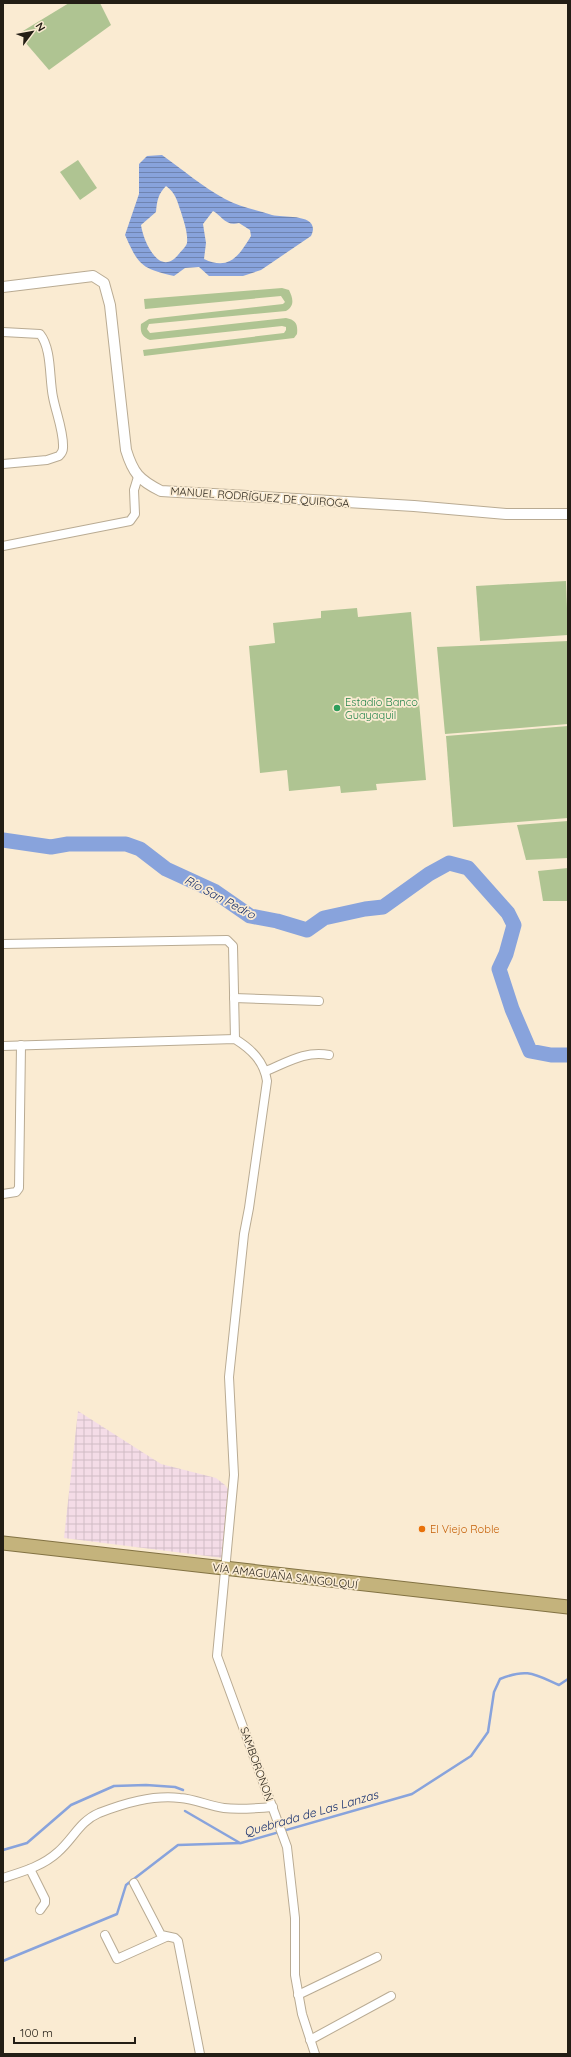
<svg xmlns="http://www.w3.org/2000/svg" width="571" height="2057" viewBox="0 0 571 2057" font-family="Quicksand,sans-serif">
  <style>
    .industrial { fill: url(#industrial-grid) }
    .park { fill: #afc492 }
    .water { fill: url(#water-rules); fill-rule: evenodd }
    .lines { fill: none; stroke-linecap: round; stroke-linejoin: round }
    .stream { stroke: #88a3dc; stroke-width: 2.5 }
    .river { stroke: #88a3dc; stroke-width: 15 }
    .minor-casing { stroke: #b9ab93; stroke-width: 10 }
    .tertiary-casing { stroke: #b9ab93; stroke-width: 12 }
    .trunk-casing { stroke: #827243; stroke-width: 15 }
    .minor { stroke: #fff; stroke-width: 8 }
    .tertiary { stroke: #fff; stroke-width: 10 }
    .trunk { stroke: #c4b37c; stroke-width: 13 }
    .leisure-dot { fill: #2e9e5b; stroke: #faebd2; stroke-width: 1.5 }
    .food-dot { fill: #e8710a; stroke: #faebd2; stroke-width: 1.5 }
    .labels { text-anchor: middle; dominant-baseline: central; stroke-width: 3.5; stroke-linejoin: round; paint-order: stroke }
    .street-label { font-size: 11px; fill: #231e15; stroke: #faebd2 }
    .leisure-label { font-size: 11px; fill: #27864d; stroke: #faebd2; text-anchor: start }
    .food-label { font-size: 11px; fill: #c56008; stroke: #faebd2; text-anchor: start }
    .water-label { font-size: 12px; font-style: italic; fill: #102a6b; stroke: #faebd2 }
  </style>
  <defs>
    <pattern id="industrial-grid" width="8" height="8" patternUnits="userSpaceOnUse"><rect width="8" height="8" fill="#f4dce7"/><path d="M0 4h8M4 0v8" fill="none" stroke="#d1bcc5"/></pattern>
    <pattern id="water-rules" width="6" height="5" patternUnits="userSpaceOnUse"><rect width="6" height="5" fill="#88a3dc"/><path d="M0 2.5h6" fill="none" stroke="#6f84b1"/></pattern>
  </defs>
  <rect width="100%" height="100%" fill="#faebd2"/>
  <polygon class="industrial" points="78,1411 161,1464 216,1478 225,1485 230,1492 223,1558 64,1538"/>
  <g class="park">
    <polygon points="69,3 100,3 111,25 49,70 18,34"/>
    <polygon points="78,160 97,188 80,200 60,172"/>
    <path d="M282,288l7,2c4,8 6,16 -3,21l-137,13 -2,5 3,4 136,-15c10,2 12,6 11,16l-3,4 -150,18 -1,-6 141,-17 2,-3v-3l-4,-1 -132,14c-8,-3 -10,-8 -9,-16l8,-5 134,-15 2,-2 -4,-6 -136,13 -1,-10z"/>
    <polygon points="566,581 568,635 480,641 476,586"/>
    <polygon points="357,608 358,617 411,612 426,780 376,784 377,790 341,793 340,786 289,791 287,770 260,773 249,646 275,643 273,623 321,618 321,611"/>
    <polygon points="568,641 568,724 445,734 437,647"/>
    <polygon points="568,726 568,818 453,827 446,736"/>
    <polygon points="568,821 568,858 526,860 517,825"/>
    <polygon points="568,868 568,901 543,901 538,871"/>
  </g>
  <path class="water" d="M162,155c21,15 41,32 63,44 14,8 32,11 47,16 12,3 50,-2 39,21l-50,34 -18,6h-34l-10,-9 -14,1 -11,8c-33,-8 -35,-10 -49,-41l14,-41v-30l8,-8zM166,186c10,7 11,15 15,26 3,10 7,21 6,31 -1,4 -6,8 -9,12 -19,23 -35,-15 -37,-30l15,-13c1,-11 2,-18 10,-26zM213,211c8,4 13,16 26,12l11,7 1,6c-12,20 -22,35 -47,23l2,-16 -3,-19z"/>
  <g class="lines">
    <g class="stream">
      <polyline points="185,1811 240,1843"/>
      <polyline points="3,1850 27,1843 71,1805 114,1786 146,1785 175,1787 183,1790"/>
      <path d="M3,1961l114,-47 9,-29 52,-40 63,-2 171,-49 59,-38 17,-24 6,-40 6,-13c27,-11 34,-5 59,6l9,-6"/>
    </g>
    <polyline class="river" points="3,840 51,847 68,844 126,844 140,849 166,869 214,891 250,916 277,921 307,930 324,918 365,909 383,907 429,874 449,863 468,868 508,913 514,925 506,954 499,969 512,1009 530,1051 551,1055 568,1055"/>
    <g class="minor-casing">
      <g id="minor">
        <path d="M3,332l37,2c12,15 9,44 13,63 3,16 11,35 10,51 0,3 -2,6 -4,8l-12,4 -44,4"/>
        <polyline points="3,546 130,521 135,514 134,490 138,477"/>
        <polyline points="3,944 227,940 233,946 235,1039"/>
        <polyline points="234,998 319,1001"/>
        <path d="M3,1046l232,-7c16,10 29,22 32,42l-18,127 -5,26 -15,143 5,98 -17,181 70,191 8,71v57l7,39 13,40"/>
        <path d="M266,1071c20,-8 40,-21 63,-16"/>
        <polyline points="3,1194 16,1192 19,1188 21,1045"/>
        <polyline points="30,1869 45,1899 45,1903 40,1910"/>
        <path d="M3,1878c19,-6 40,-12 55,-26 15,-13 22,-31 41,-39 26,-10 53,-18 81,-15 15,1 29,8 44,10 16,2 33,0 49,-1"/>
        <polyline points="134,1883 161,1935 175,1938 178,1941 200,2054"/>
        <polyline points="105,1935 117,1959 166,1937"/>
        <polyline points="298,1995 377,1957"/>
        <polyline points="310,2040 391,1996"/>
      </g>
    </g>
    <g class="tertiary-casing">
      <path id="tertiary" d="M3,287l90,-11 11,7 6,22 16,145c7,23 13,30 35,41l253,15 92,8h62"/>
    </g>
    <g class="trunk-casing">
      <polyline id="trunk" points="3,1543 568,1607"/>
    </g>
    <use href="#minor" class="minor"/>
    <use href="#tertiary" class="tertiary"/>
    <use href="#trunk" class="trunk"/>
  </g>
  <circle class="leisure-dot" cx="337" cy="708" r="4"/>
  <circle class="food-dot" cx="422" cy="1529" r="4"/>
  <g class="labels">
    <g class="street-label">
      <text transform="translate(260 497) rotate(4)">MANUEL RODRÍGUEZ DE QUIROGA</text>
      <text transform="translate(285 1576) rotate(7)">VÍA AMAGUAÑA SANGOLQUÍ</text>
      <text transform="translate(257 1764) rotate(70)">SAMBORONON</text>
    </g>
    <g class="leisure-label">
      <text x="345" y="702">Estadio Banco<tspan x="345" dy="13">Guayaquil</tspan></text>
    </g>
    <g class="food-label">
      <text x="430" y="1529">El Viejo Roble</text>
    </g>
    <g class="water-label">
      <text transform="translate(220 897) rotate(28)">Río San Pedro</text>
      <text transform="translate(311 1813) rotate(-16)">Quebrada de Las Lanzas</text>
    </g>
  </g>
  <rect width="571" height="2057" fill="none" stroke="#231e15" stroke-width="8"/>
  <g transform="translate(32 32) rotate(58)" stroke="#faebd2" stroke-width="3" paint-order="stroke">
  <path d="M0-3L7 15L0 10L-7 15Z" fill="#231e15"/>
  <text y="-6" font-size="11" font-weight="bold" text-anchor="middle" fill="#231e15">N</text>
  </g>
  <path d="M14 2037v6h121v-6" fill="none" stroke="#231e15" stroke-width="2"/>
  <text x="20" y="2037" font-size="12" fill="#231e15" stroke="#faebd2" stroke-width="3" paint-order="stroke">100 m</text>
</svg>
